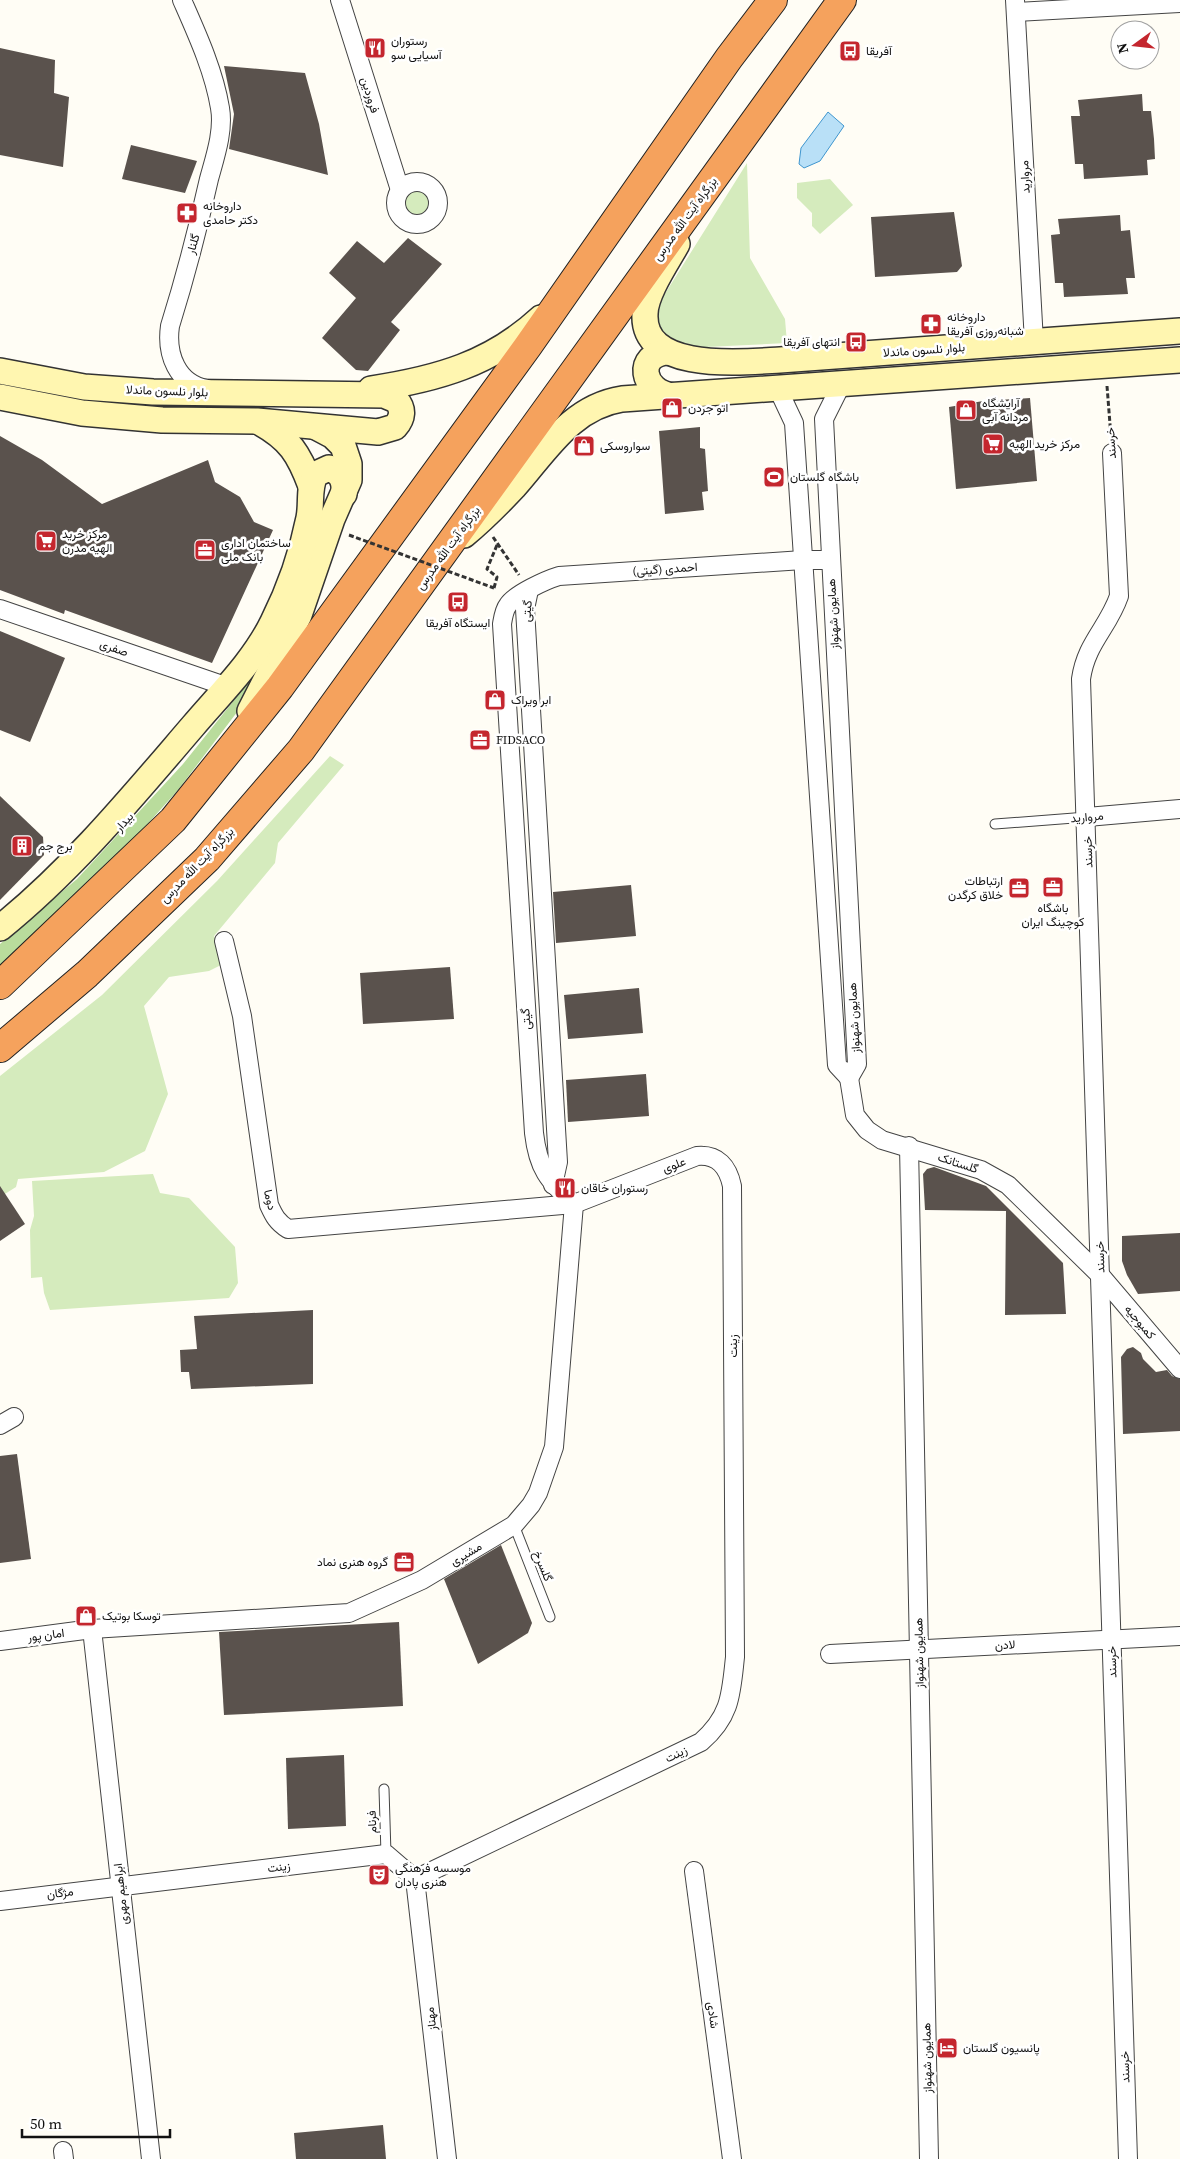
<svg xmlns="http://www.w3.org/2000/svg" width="1180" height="2159" viewBox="0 0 1180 2159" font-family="'Source Serif 4',Vazirmatn,serif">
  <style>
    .green { fill: #d5ebbd }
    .forest { fill: #b9dc9c }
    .water { fill: #b9e0f7; stroke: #3f96cf }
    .building { fill: #5a524d }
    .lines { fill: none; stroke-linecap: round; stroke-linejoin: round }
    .lane-casing { stroke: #444; stroke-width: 11 }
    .street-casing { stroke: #444; stroke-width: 20 }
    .secondary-casing { stroke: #333; stroke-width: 28 }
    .highway-casing { stroke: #222; stroke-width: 30 }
    .path { stroke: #333; stroke-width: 3; stroke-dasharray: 5 2.5; stroke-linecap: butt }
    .lane { stroke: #fff; stroke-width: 9 }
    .street { stroke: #fff; stroke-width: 18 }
    .secondary { stroke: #fff6b0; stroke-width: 25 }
    .highway { stroke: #f5a25d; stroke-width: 28 }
    .path-bridge { stroke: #333; stroke-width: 3; stroke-dasharray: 5 2.5; stroke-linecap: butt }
    .labels { text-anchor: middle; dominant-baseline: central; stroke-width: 5; stroke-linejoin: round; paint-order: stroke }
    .poi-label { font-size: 12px; fill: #111; stroke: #fff; text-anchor: start }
    .street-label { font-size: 12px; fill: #111; stroke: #fff }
  </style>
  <rect width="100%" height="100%" fill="#fffdf5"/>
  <g class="green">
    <polygon points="747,163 750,258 785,319 787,343 685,348 668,340 658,324 656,308"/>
    <polygon points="830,179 853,205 820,234 812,226 812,213 797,198 797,183"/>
    <circle cx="416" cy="202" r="15"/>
    <polygon points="330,756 344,765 278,843 275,863 214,936 225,963 209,971 169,977 144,1006 168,1094 145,1151 104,1172 18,1179 16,1187 0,1197 0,1076 102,995 217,881"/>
    <polygon points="153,1174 160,1193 189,1198 235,1247 238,1283 229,1298 50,1310 44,1293 42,1277 31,1278 30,1230 34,1216 32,1181"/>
  </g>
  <polygon class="forest" points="272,647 247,699 178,790 101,876 0,971 0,944 77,879 183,764 231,704"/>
  <polygon class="water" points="828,112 844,126 820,161 804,168 799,164 801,148"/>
  <g class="building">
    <polygon points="0,48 55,60 54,93 69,97 63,167 0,155"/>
    <polygon points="224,66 305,73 319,124 328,175 229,149 234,114"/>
    <polygon points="1142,94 1143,111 1151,111 1154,139 1155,159 1147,160 1148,175 1084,179 1083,164 1075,164 1071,116 1080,116 1078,100"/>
    <polygon points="131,145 197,161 185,193 122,179"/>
    <polygon points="954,212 962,266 957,272 875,277 871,217"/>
    <polygon points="1120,215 1121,231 1130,230 1135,278 1126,278 1128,294 1064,297 1063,283 1055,283 1051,235 1060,234 1058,219"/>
    <polygon points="408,238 442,264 391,322 400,330 368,371 356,370 322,338 356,298 329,273 357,241 384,263"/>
    <polygon points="1030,398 1037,481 956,489 949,407 983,401"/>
    <polygon points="700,427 700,448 705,449 708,491 702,492 704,510 665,514 659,431"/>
    <polygon points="0,436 42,460 102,504 208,460 215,482 240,497 254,522 273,530 212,663 65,610 64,614 0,590"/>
    <polygon points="0,631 65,658 30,742 0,730"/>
    <polygon points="0,796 43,837 44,855 0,900"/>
    <polygon points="631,885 636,936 556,943 553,892"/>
    <polygon points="450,967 454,1019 363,1024 360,973"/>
    <polygon points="639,988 643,1033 568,1039 564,995"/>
    <polygon points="646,1074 649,1116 568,1122 566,1080"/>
    <polygon points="934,1167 986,1186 1063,1263 1066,1314 1005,1315 1006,1211 925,1210 923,1174 927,1169"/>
    <polygon points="0,1186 25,1224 0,1241"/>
    <polygon points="1180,1233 1180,1291 1138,1294 1127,1275 1122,1261 1122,1236"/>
    <polygon points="313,1310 313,1384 191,1389 189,1372 181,1372 180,1350 197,1349 194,1316"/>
    <polygon points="1133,1347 1141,1353 1143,1359 1156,1372 1167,1370 1172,1376 1180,1379 1180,1431 1123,1434 1121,1357 1127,1349"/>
    <polygon points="17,1454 31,1559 0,1563 0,1456"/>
    <polygon points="501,1545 532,1623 528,1633 478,1664 444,1579"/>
    <polygon points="399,1622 403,1706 224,1715 219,1632"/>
    <polygon points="344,1755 346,1826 288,1829 286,1758"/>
    <polygon points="383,2125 386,2159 296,2159 294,2133"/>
  </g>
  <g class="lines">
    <g class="lane-casing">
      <g id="lane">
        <polyline points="995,824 1087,817"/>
        <polyline points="514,1525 550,1617"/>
        <polyline points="384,1789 386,1854"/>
      </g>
    </g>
    <g class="street-casing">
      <g id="street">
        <path d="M182,0c15,34 32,71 38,108 4,23 -5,49 -11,71 -11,49 -24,99 -39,147 -4,28 7,58 37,63"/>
        <polyline points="340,0 400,190"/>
        <polyline points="1015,0 1034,342"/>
        <polyline points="1016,12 1180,3"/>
        <circle cx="417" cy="203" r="21"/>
        <polyline points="841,385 824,419 857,1064 849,1078"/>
        <polyline points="778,389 794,423 837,1065 849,1078"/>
        <path d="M1112,453l7,143c-11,32 -33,47 -38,83l47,1480"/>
        <polyline points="529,590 525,609 558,1162 553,1185"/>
        <polyline points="0,609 228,687"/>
        <polyline points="1087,817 1180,809"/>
        <polyline points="849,1078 855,1115 867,1130 882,1140 981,1170 1008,1185 1101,1276 1180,1369"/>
        <polyline points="909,1146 929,2159"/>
        <path d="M574,1204c-26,-23 -36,-36 -40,-71l-32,-509c1,-6 2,-14 6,-19 7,-11 38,-25 51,-29l244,-16h28"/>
        <polyline points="0,1425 14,1417"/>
        <polyline points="92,1629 151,2159"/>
        <polyline points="0,1641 92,1629 349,1613 422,1580 514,1525 531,1505 538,1493 554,1447 574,1204"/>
        <polyline points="830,1654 1180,1636"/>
        <polyline points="694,1871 732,2159"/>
        <polyline points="415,1879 447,2159"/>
        <path d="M0,1901l386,-47 29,25 286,-137c30,-26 30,-48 34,-85l-3,-471c-4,-19 -14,-32 -35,-30l-123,48 -286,25c-11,-7 -14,-13 -19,-24l-27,-189 -18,-75"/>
        <polyline points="63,2151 64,2159"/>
      </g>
    </g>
    <g class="secondary-casing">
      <g id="secondary">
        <path d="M677,244c-10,18 -32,50 -32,70 -3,59 98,48 135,46l400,-29"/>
        <path d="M668,352c-33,2 -27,40 5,44"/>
        <path d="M0,371l84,16 69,5 231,3 12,5c8,9 7,18 -1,27l-17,5 -121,-11 -95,-1 -80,-7 -82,-16"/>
        <path d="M371,389c66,-10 120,-25 170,-71"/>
        <path d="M259,422c31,17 40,32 52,64"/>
        <path d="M464,535c18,-15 34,-31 50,-48 32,-36 57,-80 108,-88l558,-39"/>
        <polyline points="250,711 299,615 332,519 349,480 349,464 343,446 333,436 316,427"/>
        <path d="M0,928c73,-59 132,-131 193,-202 28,-33 61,-65 80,-104 16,-32 29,-69 36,-104 3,-14 -1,-32 7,-44l13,-6c13,5 16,13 15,26"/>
      </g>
    </g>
    <g class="highway-casing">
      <g id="highway">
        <polyline points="0,985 173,820 280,687 528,346 729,58 773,0"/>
        <polyline points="0,1048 87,974 207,859 301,750 842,0"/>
      </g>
    </g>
    <g class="path">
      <polyline points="1107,386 1111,437"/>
      <polyline points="493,537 519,575"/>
      <polyline points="494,588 497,577 487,569 497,545"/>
    </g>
    <use href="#lane" class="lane"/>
    <use href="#street" class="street"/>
    <use href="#secondary" class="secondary"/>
    <use href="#highway" class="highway"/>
    <polyline class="path-bridge" points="349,535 494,588"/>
  </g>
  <defs>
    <g id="restaurant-square" transform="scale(1.125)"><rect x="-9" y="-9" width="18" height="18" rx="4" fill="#c4262e" stroke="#fff"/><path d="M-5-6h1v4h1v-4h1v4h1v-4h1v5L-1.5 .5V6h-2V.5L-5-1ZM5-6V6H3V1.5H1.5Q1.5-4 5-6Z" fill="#fff"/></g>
    <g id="bus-square" transform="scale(1.125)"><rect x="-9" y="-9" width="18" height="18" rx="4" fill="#c4262e" stroke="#fff"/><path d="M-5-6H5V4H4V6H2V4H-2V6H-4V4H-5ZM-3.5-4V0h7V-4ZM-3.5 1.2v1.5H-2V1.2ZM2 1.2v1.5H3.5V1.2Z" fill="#fff"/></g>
    <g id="pharmacy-square" transform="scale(1.125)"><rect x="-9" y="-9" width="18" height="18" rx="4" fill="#c4262e" stroke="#fff"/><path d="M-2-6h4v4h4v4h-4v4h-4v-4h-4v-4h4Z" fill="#fff"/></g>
    <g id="shop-square" transform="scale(1.125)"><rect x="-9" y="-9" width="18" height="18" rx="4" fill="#c4262e" stroke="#fff"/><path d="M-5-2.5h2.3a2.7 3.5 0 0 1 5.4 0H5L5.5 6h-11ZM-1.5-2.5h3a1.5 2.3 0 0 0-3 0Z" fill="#fff"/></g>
    <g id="supermarket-square" transform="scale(1.125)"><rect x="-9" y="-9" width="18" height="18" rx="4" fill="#c4262e" stroke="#fff"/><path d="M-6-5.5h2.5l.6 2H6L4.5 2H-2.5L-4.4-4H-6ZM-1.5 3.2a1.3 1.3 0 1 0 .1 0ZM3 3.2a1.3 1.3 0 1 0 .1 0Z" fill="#fff"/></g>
    <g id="stadium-square" transform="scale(1.125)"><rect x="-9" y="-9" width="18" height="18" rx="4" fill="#c4262e" stroke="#fff"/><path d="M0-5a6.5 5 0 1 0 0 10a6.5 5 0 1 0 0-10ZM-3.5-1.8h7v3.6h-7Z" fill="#fff"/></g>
    <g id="office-square" transform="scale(1.125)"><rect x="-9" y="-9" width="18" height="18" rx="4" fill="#c4262e" stroke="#fff"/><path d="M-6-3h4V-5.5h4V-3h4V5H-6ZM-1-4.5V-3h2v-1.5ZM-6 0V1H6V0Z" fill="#fff"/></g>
    <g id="building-square" transform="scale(1.125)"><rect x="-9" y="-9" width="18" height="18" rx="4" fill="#c4262e" stroke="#fff"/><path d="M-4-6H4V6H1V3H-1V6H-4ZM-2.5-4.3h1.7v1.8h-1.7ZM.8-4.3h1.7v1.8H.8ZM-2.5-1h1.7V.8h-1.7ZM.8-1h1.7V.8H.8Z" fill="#fff"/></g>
    <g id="theatre-square" transform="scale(1.125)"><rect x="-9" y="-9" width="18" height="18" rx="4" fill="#c4262e" stroke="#fff"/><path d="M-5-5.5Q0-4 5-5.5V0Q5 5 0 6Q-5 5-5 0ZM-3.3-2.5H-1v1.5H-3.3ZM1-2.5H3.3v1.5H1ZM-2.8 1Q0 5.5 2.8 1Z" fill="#fff"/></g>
    <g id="hotel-square" transform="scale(1.125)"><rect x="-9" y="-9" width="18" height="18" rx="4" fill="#c4262e" stroke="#fff"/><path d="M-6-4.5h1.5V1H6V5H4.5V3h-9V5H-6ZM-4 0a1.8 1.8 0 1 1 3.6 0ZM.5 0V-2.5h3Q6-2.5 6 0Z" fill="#fff"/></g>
  </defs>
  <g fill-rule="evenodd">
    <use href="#restaurant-square" x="375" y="48"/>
    <use href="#bus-square" x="850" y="51"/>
    <use href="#pharmacy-square" x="187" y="213"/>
    <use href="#pharmacy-square" x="931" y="324"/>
    <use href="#bus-square" x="856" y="342"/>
    <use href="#shop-square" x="672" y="408"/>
    <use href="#shop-square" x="966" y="410"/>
    <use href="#supermarket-square" x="993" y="444"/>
    <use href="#shop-square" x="584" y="446"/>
    <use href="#stadium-square" x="774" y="477"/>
    <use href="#supermarket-square" x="46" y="541"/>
    <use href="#office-square" x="205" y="550"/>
    <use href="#bus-square" x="458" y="602"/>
    <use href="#shop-square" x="495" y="700"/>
    <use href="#office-square" x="480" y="740"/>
    <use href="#building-square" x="22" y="846"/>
    <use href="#office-square" x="1053" y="887"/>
    <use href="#office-square" x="1019" y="888"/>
    <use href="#restaurant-square" x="565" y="1188"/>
    <use href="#office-square" x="404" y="1562"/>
    <use href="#shop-square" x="86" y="1616"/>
    <use href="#theatre-square" x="379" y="1875"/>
    <use href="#hotel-square" x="947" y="2048"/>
  </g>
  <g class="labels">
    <g class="poi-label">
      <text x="391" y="41">رستوران<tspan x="391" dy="14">آسیایی سو</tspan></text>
      <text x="866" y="51">آفریقا</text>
      <text x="203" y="206">داروخانه<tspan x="203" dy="14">دکتر حامدی</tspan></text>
      <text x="947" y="317">داروخانه<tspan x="947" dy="14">شبانه‌روزی آفریقا</tspan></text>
      <text x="840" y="342" text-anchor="end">انتهای آفریقا</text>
      <text x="982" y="403">آرایشگاه<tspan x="982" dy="14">مردانه آبی</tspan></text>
      <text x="688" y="408">اتو جردن</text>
      <text x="1009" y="444">مرکز خرید الهیه</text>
      <text x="600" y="446">سواروسکی</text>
      <text x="790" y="477">باشگاه گلستان</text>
      <text x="62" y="534">مرکز خرید<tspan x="62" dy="14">الهیه مدرن</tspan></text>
      <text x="221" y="543">ساختمان اداری<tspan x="221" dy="14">بانک ملی</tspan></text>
      <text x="458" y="623" text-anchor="middle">ایستگاه آفریقا</text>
      <text x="511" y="700">ابر ویراک</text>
      <text x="496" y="740">FIDSACO</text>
      <text x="38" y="846">برج جم</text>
      <text x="1003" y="881" text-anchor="end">ارتباطات<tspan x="1003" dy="14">خلاق کرگدن</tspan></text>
      <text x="1053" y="908" text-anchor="middle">باشگاه<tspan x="1053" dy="14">کوچینگ ایران</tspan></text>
      <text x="581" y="1188">رستوران خاقان</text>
      <text x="388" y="1562" text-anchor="end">گروه هنری نماد</text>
      <text x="102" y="1616">توسکا بوتیک</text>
      <text x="395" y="1868">موسسه فرهنگی<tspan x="395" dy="14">هنری پادان</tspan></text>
      <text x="963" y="2048">پانسیون گلستان</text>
    </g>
    <g class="street-label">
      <text transform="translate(370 95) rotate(73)">فروردین</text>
      <text transform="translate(1025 177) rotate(-93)">مروارید</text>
      <text transform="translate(685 219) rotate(-54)">بزرگراه آیت الله مدرس</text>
      <text transform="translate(193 244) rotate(-74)">گلنار</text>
      <text transform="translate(924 350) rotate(-4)">بلوار نلسون ماندلا</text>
      <text transform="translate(167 391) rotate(2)">بلوار نلسون ماندلا</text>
      <text transform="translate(1111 443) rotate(-94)">خرسند</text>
      <text transform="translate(448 548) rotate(-54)">بزرگراه آیت الله مدرس</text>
      <text transform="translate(665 569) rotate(-4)">احمدی (گیتی)</text>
      <text transform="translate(527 611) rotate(-86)">گیتی</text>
      <text transform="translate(833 614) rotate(-93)">همایون شهنواز</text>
      <text transform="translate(114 648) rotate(19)">صفری</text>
      <text transform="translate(1087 817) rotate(-5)">مروارید</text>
      <text transform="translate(124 822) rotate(-48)">بیدار</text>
      <text transform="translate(1088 852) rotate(-92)">خرسند</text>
      <text transform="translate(197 865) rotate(-46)">بزرگراه آیت الله مدرس</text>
      <text transform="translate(854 1018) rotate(-93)">همایون شهنواز</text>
      <text transform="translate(526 1019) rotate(-94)">گیتی</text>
      <text transform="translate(958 1163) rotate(18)">گلستانک</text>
      <text transform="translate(674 1165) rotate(-21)">علوی</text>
      <text transform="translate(270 1200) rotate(77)">دوما</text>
      <text transform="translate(1100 1257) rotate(-92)">خرسند</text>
      <text transform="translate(1140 1322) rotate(50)">کمبوجیه</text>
      <text transform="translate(733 1346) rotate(-90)">زینت</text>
      <text transform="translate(466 1554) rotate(-31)">مشیری</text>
      <text transform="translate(543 1566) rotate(68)">گلسرخ</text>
      <text transform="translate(46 1635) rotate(-7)">امان پور</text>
      <text transform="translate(1005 1645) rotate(-3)">لادن</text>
      <text transform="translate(919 1653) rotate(-91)">همایون شهنواز</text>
      <text transform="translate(1112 1662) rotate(-92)">خرسند</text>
      <text transform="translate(676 1754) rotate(-26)">زینت</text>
      <text transform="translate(372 1822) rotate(-92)">فرنام</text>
      <text transform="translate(279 1867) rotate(-7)">زینت</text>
      <text transform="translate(60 1893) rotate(-7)">مژگان</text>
      <text transform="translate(121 1894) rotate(-96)">ابراهیم مهری</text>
      <text transform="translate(713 2015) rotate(82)">شادی</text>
      <text transform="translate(431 2019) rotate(-97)">مهناز</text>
      <text transform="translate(927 2058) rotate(-91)">همایون شهنواز</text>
      <text transform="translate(1125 2067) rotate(-92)">خرسند</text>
    </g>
  </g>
  <g transform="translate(1135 45) rotate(255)"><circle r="24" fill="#ffffff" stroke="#a0a0a0"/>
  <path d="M0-4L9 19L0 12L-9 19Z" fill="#c4262e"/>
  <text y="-8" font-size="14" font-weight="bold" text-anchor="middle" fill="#111111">N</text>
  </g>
  <path d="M22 2129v8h148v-8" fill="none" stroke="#111111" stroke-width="2.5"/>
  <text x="30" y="2129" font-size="15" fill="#111111" stroke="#ffffff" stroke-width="4" paint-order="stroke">50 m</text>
</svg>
